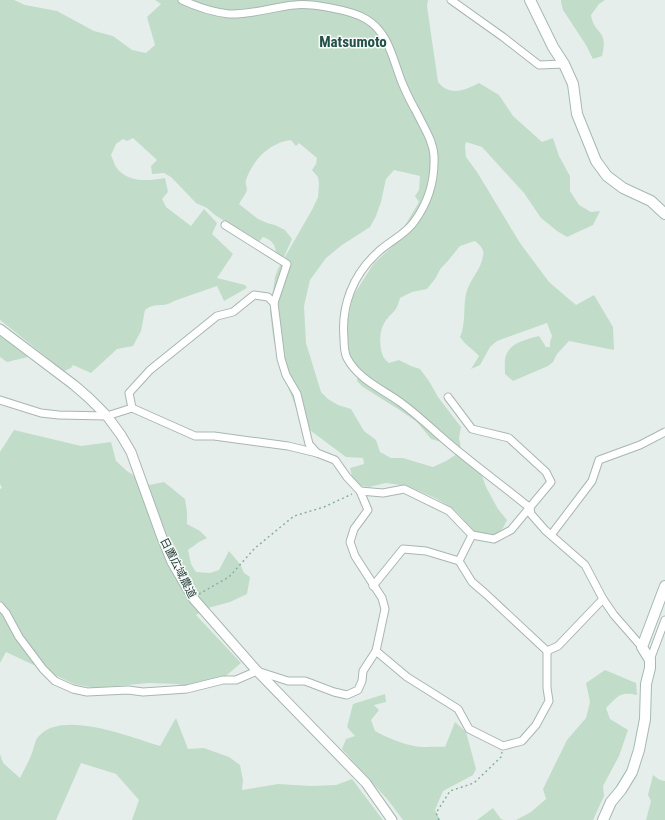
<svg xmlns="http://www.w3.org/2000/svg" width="665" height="820" viewBox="0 0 665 820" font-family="'Roboto Condensed','Noto Sans JP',sans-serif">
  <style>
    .green { fill: #c1ddca }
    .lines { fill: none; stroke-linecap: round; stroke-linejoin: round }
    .minor-casing { stroke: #a9b6b2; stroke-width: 9 }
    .tertiary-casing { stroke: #a9b6b2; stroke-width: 11 }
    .secondary-casing { stroke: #a5b9b3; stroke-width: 12 }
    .path { stroke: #89afa4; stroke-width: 1.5; stroke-dasharray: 2 3; stroke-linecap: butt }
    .minor { stroke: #fff; stroke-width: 7 }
    .tertiary { stroke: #fff; stroke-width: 9 }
    .secondary { stroke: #fff; stroke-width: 10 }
    .labels { text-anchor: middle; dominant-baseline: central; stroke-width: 3; stroke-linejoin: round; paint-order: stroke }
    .street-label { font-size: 11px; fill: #263f39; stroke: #f7faf9 }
    .district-label { font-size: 15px; font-weight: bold; fill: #235047; stroke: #f7faf9 }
  </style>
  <rect width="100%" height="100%" fill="#e6eeeb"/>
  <g class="green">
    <path d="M0,0h14l11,5 32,6 37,20 19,5 19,14 14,3 9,-8 -8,-28 14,-13 -6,-4h273l-1,6 11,76c12,15 27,8 41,1l20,12 14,21 29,26 11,-4 6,18 11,20v15l9,14 12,7 9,-1 -7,14 -26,12 -10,-6 -16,-13 -17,-25 -42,-46 -16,-5 -1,4 1,11 11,15 43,71 29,39 27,23 18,-10 19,32 1,23 -45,-9 -12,13 -4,8 -5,4 -35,15 -8,-7c0,-5 -1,-14 1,-19 5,-13 22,-16 33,-19l7,11h4v-5l2,-6 -5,-13 -50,18 -7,6 -10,18 -9,4 8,-13c-6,-7 -14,-11 -19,-19 6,-13 3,-29 6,-43 3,-14 15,-24 17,-38 2,-6 -3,-11 -8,-15l-15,5 -13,16 -6,6 -6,11 -8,10 -15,3 -12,6c-4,16 -8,13 -15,24 -6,8 -6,25 -2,34 1,3 4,5 6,7l10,-3 12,6 9,3 9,12 9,16 23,30 -2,11 2,10 -11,1 -9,-7 -10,-3 -14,-17 -19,-13 -35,-22 -6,-6 1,-14 -8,-11 -3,-19 1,-18 5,-23 21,-33 18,-16 27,-45 -4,-6 4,-6 1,-14 -26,-6 -8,9 -5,23 -5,14 -6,11 -28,18 -16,13 -16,22 -6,26 2,37 15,49 7,7 10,6 13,4 13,22 12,9 4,12 11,6h12l30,9 13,-6 11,-7 24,19 5,14 12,22 9,11 -4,8 -8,8 -19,-3 -7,-5 -5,-8 -9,-10 -20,-12 -28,-12 -21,-3 -17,4 -7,-1 -9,-5 -3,-13 14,-4 -1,-6 -17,-1 -39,-29 -9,-15 -20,-52 -5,-25 -3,-25 5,-34 3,-8 35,-61 5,-11 1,-13 -1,-7 -6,-7 4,-6 1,-6 -18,-15 -3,3 -5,-6c-21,2 -39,21 -45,40 -1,4 1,7 1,10 -1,4 -6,10 -8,14l19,15 9,4 8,2 10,5 7,9 -8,18h-7c-2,-12 -3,-16 -14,-20l-5,6 -43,-28 -8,-7 -11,-5 -25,-26 -7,-4 -12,1 -1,-8 6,-6 -24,-22 -6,3 -4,-2 -7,5 -5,11c2,4 3,9 5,12 11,16 32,14 49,11l3,14 -6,7 4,8 25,19 13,-17 13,14 -5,11 21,20 -16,24 28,7 2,3 -23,13 -7,-15 -43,15c-12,8 -17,0 -29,9l-4,21 -8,15 -16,3 -26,24 -18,-8 -2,3 -7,3 -64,-51z"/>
    <path d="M561,0h44l-6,4 -8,11c3,20 18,14 11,41l-9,3 -7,-14 -23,-35 -2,-8z"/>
    <polygon points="0,335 28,357 7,362 0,357"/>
    <polygon points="14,430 81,446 111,442 116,461 127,471 149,485 164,482 185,499 187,512 187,524 200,531 207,538 199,542 188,550 191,564 196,572 210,573 219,570 229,551 240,564 244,573 250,577 247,594 230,602 208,608 196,615 241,663 221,680 201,689 177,684 149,683 95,688 74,684 6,652 0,663 0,489 2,488 0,484 0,452"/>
    <path d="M605,670l31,13 1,12c-17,-4 -19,1 -31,13l4,11 18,11 -9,26 -16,30 1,10 -11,24h-77l15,-8 15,-13 -3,-10 24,-49 19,-22 4,-16 -4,-19z"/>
    <path d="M385,694l1,8 -12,3 5,5 -8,10 4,11c13,7 25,12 39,15 10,2 21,0 31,1l10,-25 11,10 10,37 -3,6 -30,16 -8,19 5,10h-37l-15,-20 -46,-51 4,-10 9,-3 -8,-9 6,-23z"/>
    <path d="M176,718l12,31 16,-1 25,9 11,8 3,15 -1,10 36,-6 33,2 25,-1 16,-6 31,41h-251l7,-20 -23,-26 -35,-11 -25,57h-56v-66l3,9 17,15c4,-8 9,-17 12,-25 2,-5 3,-14 7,-17 24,-27 93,2 121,10z"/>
    <polygon points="653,775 660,780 665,781 665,820 646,820 651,801 648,795"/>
    <polygon points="493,808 501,819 504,820 477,820"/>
  </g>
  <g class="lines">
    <g class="minor-casing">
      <g id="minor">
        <path d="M182,0c15,7 30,12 47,14 22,1 44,-7 65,-9 17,-2 57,5 72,14 24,14 27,43 37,66 4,9 8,18 13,26 7,15 17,29 18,45 1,24 -6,47 -20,66 -9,13 -26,20 -37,31 -24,22 -36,53 -33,85 0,6 0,14 3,20 11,21 35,31 53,44 22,16 41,36 63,53 22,18 45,35 67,53l1,6 14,16 40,35 18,34 11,16 28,32"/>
        <polyline points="451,0 503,37 539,65 564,64"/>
        <polyline points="225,225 287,264 274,303"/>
        <polyline points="0,400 41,413 59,415 107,416 132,408 195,436 214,436 288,446 317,453 335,460 347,477 360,491 368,510 354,529 350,542 355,556 382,598 385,609 376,651 363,671 362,681 358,690 347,695 334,692 305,681 288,681 257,671 236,680 223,680 187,689 143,692 128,690 87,692 73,689 55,681 43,669 19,637 6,613 0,606"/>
        <polyline points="132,408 129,393 150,370 217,316 233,312 254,295 268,297 274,303 281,359 286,375 297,394 309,444 317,453"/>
        <polyline points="360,491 383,493 404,489 449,511 472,535 494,539 511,530 551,482 546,472 509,438 472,429 448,397"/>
        <polyline points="551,535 592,481 599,460 640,445 665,432"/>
        <polyline points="459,561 472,535"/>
        <polyline points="373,586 403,549 426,551 459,561 472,582 486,594 547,651 547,688 549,701 536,725 522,741 503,746 469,729 458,709 407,677 376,651"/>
        <polyline points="547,651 558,646 603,599"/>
        <polyline points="650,660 665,620"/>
      </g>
    </g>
    <g class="tertiary-casing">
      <polyline id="tertiary" points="0,329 74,385 89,398 107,416 121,435 131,452 161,535 172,562 193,598 257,671 366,783 392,820"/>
    </g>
    <g class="secondary-casing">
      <g id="secondary">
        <polyline points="530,0 553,47 564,64 573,84 577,114 596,161 607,176 623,188 651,201 665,214"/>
        <polyline points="603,820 611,802 621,790 632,772 639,750 645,719 646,684 650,668 650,660 642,647 665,586"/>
      </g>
    </g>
    <g class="path">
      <polyline points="199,594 229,577 255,548 294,516 324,507 352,494"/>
      <polyline points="439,820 436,813 450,791 474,783 501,757 502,752"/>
    </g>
    <use href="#minor" class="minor"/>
    <use href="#tertiary" class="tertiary"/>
    <use href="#secondary" class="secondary"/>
  </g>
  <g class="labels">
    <g class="street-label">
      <text transform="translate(178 568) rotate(63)">日置広域農道</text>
    </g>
    <g class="district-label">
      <text x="353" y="42">Matsumoto</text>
    </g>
  </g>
</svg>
